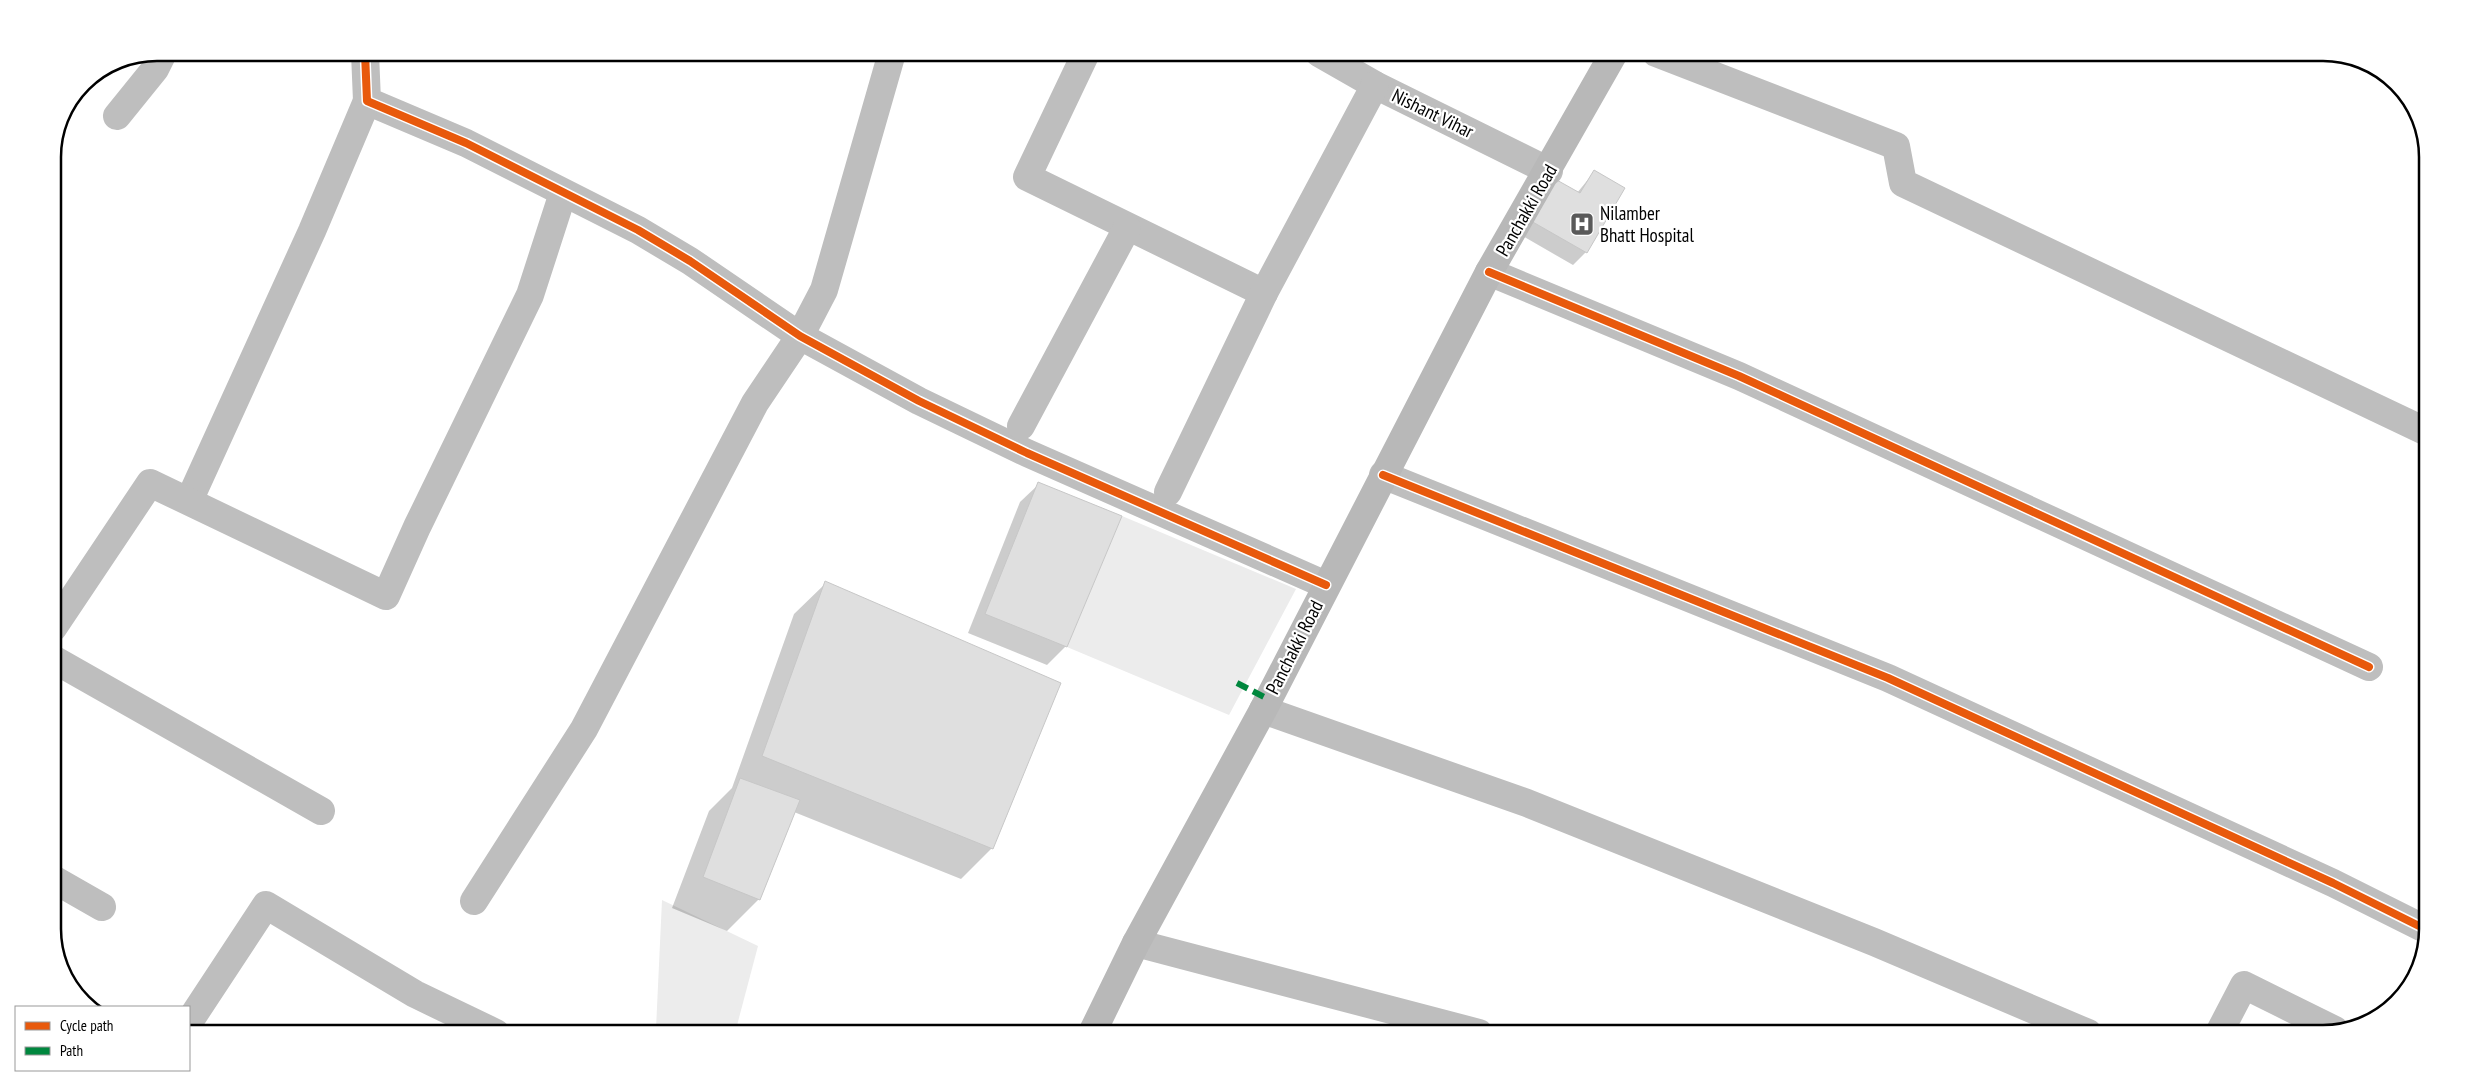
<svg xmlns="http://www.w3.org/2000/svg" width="2480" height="1086" viewBox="0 0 2480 1086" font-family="'PT Sans Narrow',sans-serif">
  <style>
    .green { fill: #ececec }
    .shadow { fill: #0003 }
    .building { fill: #dfdfdf; stroke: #c7c7c7 }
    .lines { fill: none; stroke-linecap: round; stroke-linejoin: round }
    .minor { stroke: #bebebe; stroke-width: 28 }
    .secondary { stroke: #b8b8b8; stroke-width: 28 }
    .quiet { stroke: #00873e; stroke-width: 6; stroke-dasharray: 12 6; stroke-linecap: butt }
    .cycleway-casing { stroke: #fff; stroke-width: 11 }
    .cycleway { stroke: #e8590c; stroke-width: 8 }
    .labels { text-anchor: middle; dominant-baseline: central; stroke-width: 4.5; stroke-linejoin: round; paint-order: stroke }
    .street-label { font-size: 19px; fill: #000; stroke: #fff }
    .poi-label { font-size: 19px; fill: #000; stroke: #fff; text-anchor: start }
    .rim { fill: none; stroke: #000; stroke-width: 2.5 }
  </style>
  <rect width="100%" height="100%" fill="#fff"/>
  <g class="green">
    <polygon points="1122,516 1296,589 1229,715 1067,647"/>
    <polygon points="662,900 758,946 735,1033 675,1033 656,1029"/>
  </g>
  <g class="shadow">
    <polygon points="1595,171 1623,188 1586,252 1573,265 1519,234 1543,193 1577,193"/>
    <polygon points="1039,484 1066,646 1047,665 968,633 1020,502"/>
    <polygon points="826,583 992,848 961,879 794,812 759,899 727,931 672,908 709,811 732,788 794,614"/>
  </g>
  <g class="building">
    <polygon points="1594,170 1625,188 1587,253 1531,221 1555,179 1580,193"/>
    <polygon points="1038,482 1122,516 1067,647 985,614"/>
    <polygon points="825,581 1061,683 993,849 762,756"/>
    <polygon points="740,778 800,800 760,900 703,877"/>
  </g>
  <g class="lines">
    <g class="minor">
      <polyline points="365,53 367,101 466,143 638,230 690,261 800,336 919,401 1027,453 1326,585"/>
      <polyline points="1086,53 1027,177 1264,293"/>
      <polyline points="1319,53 1375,85 1549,171"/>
      <polyline points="1656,53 1896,146 1903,183 2427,432"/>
      <polyline points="117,116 155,69 163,53"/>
      <polyline points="1489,272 1739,376 2369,667"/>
      <polyline points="1021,426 1127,228"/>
      <polyline points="1383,475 1888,678 2333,883 2427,930"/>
      <polyline points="1168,492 1264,293 1375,85"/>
      <polyline points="189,501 312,231 367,101"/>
      <polyline points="53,628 150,483 386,596 417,527 530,295 563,193"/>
      <polyline points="53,659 321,811"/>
      <polyline points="1263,710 1527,803 1874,942 2088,1033"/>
      <polyline points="53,879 102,907"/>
      <polyline points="474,901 584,729 755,403 800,336 824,290 892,53"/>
      <polyline points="1136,943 1479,1033"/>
      <polyline points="189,1022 266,905 415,994 496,1033"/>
      <polyline points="2219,1033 2244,985 2335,1030"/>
    </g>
    <polyline class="secondary" points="1092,1033 1136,943 1263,710 1489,272 1614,53"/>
    <polyline class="quiet" points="1237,683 1268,699"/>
    <g class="cycleway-casing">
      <g id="cycleway">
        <polyline points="365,53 367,101 466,143 638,230 690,261 800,336 919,401 1027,453 1326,585"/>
        <polyline points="1489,272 1739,376 2369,667"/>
        <polyline points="1383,475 1888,678 2333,883 2427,930"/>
      </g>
    </g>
    <use href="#cycleway" class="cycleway"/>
  </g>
  <defs>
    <g id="hospital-square" transform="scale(1.25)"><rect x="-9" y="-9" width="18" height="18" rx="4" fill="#595959" stroke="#fff"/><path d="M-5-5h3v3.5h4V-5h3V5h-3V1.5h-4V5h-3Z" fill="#fff"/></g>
  </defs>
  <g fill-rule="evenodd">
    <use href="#hospital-square" x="1582" y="224"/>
  </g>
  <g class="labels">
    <g class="street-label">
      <text transform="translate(1433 113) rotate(26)">Nishant Vihar</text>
      <text transform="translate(1526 210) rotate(-60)">Panchakki Road</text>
      <text transform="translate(1294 647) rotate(-63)">Panchakki Road</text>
    </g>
    <g class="poi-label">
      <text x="1600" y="213">Nilamber<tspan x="1600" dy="22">Bhatt Hospital</tspan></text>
    </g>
  </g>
  <path d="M0 0H2480V1086H0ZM157 61H2323A96 96 0 0 1 2419 157V929A96 96 0 0 1 2323 1025H157A96 96 0 0 1 61 929V157A96 96 0 0 1 157 61Z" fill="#fff" fill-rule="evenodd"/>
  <path class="rim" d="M157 61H2323A96 96 0 0 1 2419 157V929A96 96 0 0 1 2323 1025H157A96 96 0 0 1 61 929V157A96 96 0 0 1 157 61Z"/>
  <rect x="15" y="1006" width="175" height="65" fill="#ffffff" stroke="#999999"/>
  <rect x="25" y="1022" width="25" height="8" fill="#e8590c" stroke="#999999"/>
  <text x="60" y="1031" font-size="15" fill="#000000">Cycle path</text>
  <rect x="25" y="1047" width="25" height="8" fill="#00873e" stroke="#999999"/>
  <text x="60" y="1056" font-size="15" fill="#000000">Path</text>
</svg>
